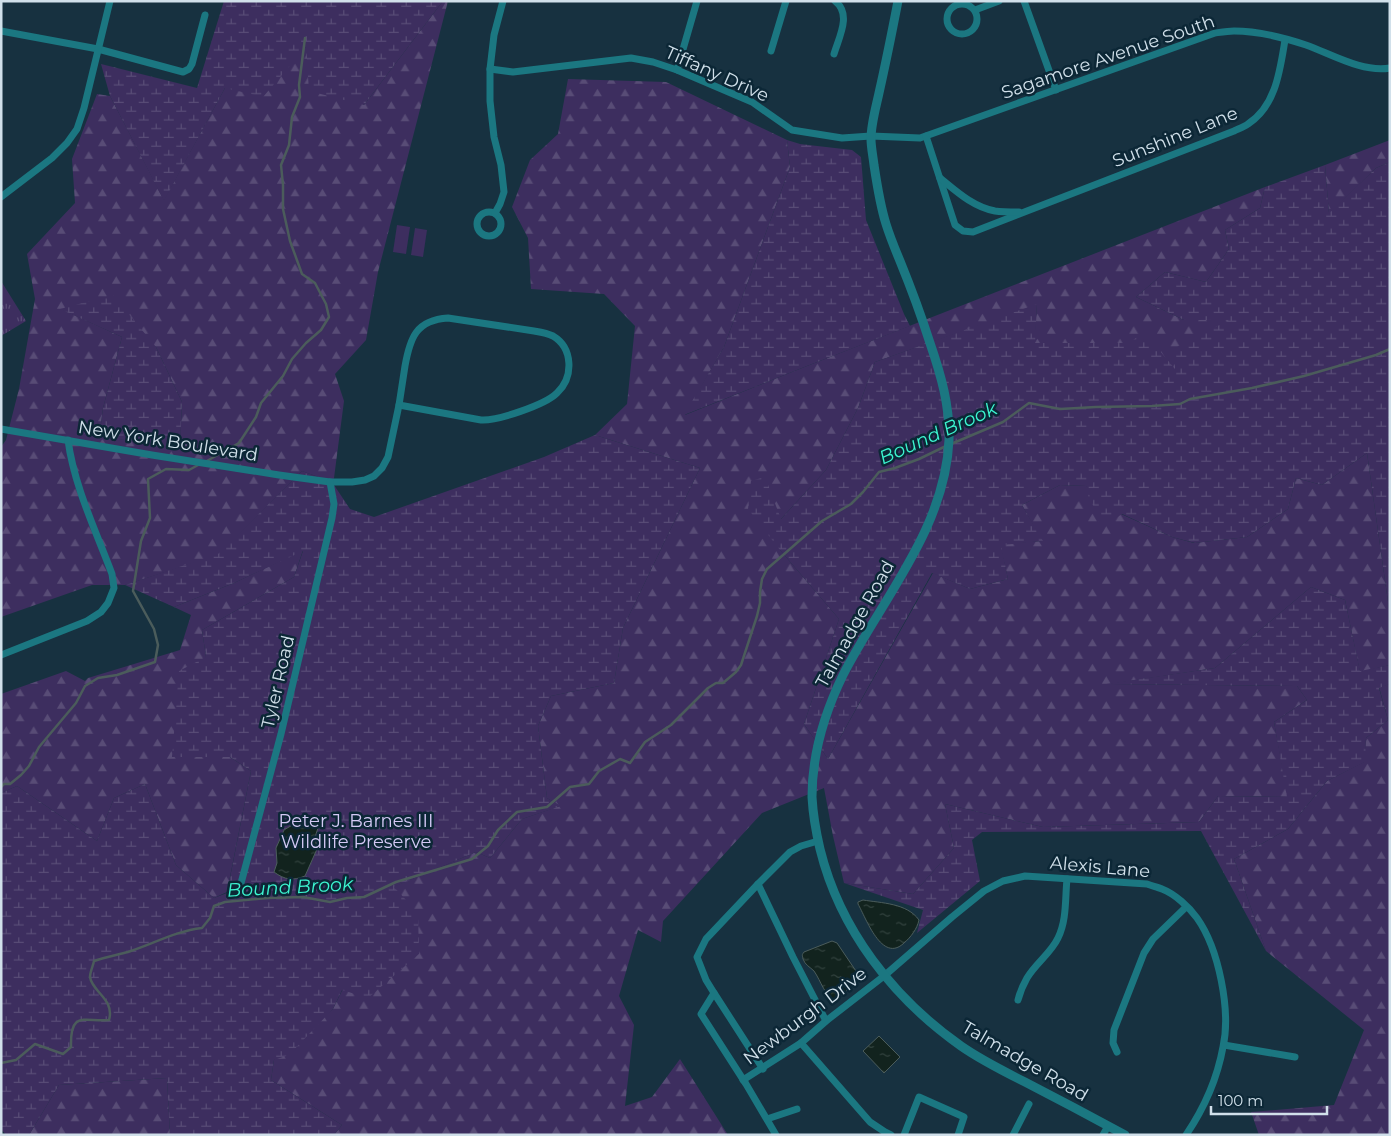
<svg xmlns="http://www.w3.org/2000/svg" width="1391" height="1136" viewBox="0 0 1391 1136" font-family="Montserrat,sans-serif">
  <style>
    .grass { fill: url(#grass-tufts) }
    .forest { fill: url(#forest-firs); fill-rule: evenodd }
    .wetland { fill: url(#wetland-marsh) }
    .pitch { fill: #3d2e5f }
    .water { fill: url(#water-ripples); stroke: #4b5c5b }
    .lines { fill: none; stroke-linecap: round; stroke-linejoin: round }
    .stream { stroke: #4b5c5b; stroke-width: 2.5 }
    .minor { stroke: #1b7781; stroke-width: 7 }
    .tertiary { stroke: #1b7781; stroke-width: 9 }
    .labels { text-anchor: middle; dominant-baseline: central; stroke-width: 5; stroke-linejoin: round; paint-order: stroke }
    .street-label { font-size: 18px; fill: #d1e0ea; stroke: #0c2736 }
    .park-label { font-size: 18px; fill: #d4c9f5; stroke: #0c2736 }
    .water-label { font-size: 19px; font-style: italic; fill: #3cf5d0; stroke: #0c2736 }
  </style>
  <defs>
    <pattern id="grass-tufts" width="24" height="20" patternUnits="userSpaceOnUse" patternTransform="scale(1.25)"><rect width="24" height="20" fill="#3d2e5f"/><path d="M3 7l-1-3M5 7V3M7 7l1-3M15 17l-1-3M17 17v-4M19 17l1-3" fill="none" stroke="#584c76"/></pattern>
    <pattern id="forest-firs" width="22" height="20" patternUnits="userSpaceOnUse" patternTransform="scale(1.25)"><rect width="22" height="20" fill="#3d2e5f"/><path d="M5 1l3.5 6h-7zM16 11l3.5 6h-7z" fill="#584c76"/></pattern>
    <pattern id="wetland-marsh" width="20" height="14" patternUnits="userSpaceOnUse" patternTransform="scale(1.25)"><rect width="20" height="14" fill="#3d2e5f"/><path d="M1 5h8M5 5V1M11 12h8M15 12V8" fill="none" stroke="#584c76"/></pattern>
    <pattern id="water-ripples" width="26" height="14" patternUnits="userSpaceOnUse" patternTransform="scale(1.25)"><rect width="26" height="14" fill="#12231e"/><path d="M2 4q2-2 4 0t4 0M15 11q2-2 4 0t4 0" fill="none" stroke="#33433f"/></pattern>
  </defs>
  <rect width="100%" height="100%" fill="#173140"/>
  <polygon class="grass" points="1,281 26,321 1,336"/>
  <g class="forest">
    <path d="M443,1h5l-70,271 -12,68 -31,34 9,27 -10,77 -2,4 -30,-11 -84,84 -93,30h-33l-91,32v-170l5,-7 13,-51 16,-90 -8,-45 48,-51 -3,-44 25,-65 13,2 54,104 61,-112 81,-41 58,58zM61,309l95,38 26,55 -2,45 -69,-9 -12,1 4,-31 19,-71z"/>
    <polygon points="568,79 666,82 787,140 790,167 724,347 685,415 807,366 1265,187 1260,208 1225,230 1229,249 1206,282 1165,272 1136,297 1184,320 1231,320 1175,370 1129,343 1034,343 1037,305 875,362 858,408 826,470 780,520 780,550 839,619 804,724 828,759 933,573 970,589 1008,579 1000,544 1042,541 1022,505 1060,485 1086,486 1121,514 1172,537 1194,543 1247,537 1288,509 1296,478 1322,485 1367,453 1390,616 1390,665 1360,672 1345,600 1311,587 1215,668 1110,684 1297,686 1307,700 1274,722 1288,797 1218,796 1199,822 1043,827 945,804 954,848 913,894 844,883 833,836 824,788 762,813 663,921 661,942 638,930 619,996 634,1025 625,1106 652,1097 680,1059 728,1135 334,1135 342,1125 271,1080 274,1060 333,1009 393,887 476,852 490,858 522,819 560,806 547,798 538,726 551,696 614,683 623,628 700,468 595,435 627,404 635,326 604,294 531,289 528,238 512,207 530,160 558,134"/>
    <polygon points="1390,140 1390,162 1376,168 1329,214 1325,165"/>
    <polygon points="303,550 294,577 202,630 206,657 172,757 230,757 251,771 227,892 214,898 176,865 145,784 114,798 97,841 17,786 1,793 1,694 66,671 85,681 88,678 180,650 191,615 174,607 234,583"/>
    <polygon points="1390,684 1390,1135 1259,1135 1251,1112 1334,1105 1364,1030 1266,951 1234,859 1288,829 1327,781 1364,762 1366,738 1388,720 1379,687"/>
    <polygon points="167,1078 170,1135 29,1135 59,1085"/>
  </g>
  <g class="wetland">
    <polygon points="224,1 443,1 364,105 309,91 306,47 263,97 225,88 164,201 110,96 101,64 197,88"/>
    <polygon points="787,140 800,144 852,150 861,157 866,220 904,314 910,326 807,366 684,415 724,347 790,167"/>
    <polygon points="1390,162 1390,616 1367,453 1322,485 1296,478 1288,509 1247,537 1195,543 1172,537 1122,514 1101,528 1086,486 1060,485 1022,505 1043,541 1001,545 1008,579 970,589 932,573 828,759 804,724 839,619 780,550 748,509 751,481 765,477 781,519 826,470 858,408 875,362 1037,304 1035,343 1129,343 1144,332 1175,369 1175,348 1229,320 1184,320 1136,297 1165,272 1206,282 1229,249 1225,230 1260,208 1265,187 1325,165 1329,213 1376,168"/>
    <polygon points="113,295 156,347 182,402 180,448 111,438 99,440 103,408 122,337 60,309"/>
    <polygon points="595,435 700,468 623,628 614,683 551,696 538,726 547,798 561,806 522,819 490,858 476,852 394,887 418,913 419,954 368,998 342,990 333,1009 289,1055 274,1060 271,1080 342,1125 334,1135 170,1135 167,1078 59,1085 29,1135 6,1135 1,1129 1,793 17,786 97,841 114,798 145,784 176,865 214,898 227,893 251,771 230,757 172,757 179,671 206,657 202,630 294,577 303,551 234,583 174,607 125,585 218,554 302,471 332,482 350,509 374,517 544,457"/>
    <polygon points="1311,587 1345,600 1360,671 1390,665 1390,684 1379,688 1388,720 1366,738 1365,762 1327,781 1288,829 1234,859 1266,951 1201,831 982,832 972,840 980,881 917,933 923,910 844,883 913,894 954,848 945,804 1043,827 1199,822 1218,796 1287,797 1274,722 1307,700 1297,686 1106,684 1215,668"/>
  </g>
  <g class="pitch">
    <polygon points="397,225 410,227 406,254 393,252"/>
    <polygon points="415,228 427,230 423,257 411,255"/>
  </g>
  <g class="water">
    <path d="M313,823l6,2 -4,12 2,12 -12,27c-12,5 -20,4 -31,-4l3,-9 -1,-15 8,-18 10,-6 8,1z"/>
    <path d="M863,900c18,3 44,3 56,20 -2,9 -8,17 -15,23 -22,21 -38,-25 -46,-39v-2z"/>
    <path d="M832,941l5,2 23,34 -24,24c-11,-4 -15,-20 -22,-30 -4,-4 -9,-6 -11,-12 -1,-5 -1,-4 1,-7z"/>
    <polygon points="879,1036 900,1057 884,1073 863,1051"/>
  </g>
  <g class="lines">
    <g class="stream">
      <polyline points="951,444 1003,422 1029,403 1060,409 1096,407 1152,406 1180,404 1190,399 1252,388 1304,376 1376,355 1390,349"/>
      <polyline points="205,462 239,443 256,417 261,403 283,376 292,359 306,343 321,330 329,317 326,304 315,283 302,274 290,241 283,209 283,185 281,165 289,145 292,117 300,97 299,85 305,38"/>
      <polyline points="1,787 4,784 10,784 21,775 29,766 39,747 76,703 85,686 98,678 117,675 155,662 158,645 154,629 133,591 141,541 150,518 148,479 166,469 189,470 200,464"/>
      <path d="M1,1063l15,-3 19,-16 28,10 8,-7c-1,-37 13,-25 38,-27 6,-21 -17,-28 -19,-43 0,-5 3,-11 4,-16 11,-4 23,-6 34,-9 25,-8 48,-21 74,-24l8,-10 4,-12 11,-4 43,-4 35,-1 27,5 17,-4 17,-1 32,-15 76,-23 16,-13 10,-16 19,-18 30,-5 23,-20 19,-3 10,-13 21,-12 10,4 15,-21 26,-17 37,-37 8,-5h7l13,-11 5,-7 16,-49 3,-13v-11l2,-13 5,-10 55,-48 29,-17 12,-12 16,-20 16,-4 24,-9 27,-13"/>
    </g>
    <g class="minor">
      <polyline points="1024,1 1056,90"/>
      <circle cx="962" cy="19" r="15"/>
      <polyline points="975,10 999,1"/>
      <polyline points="1,31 98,49 183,72 189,69 192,64 205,15"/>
      <polyline points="771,51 786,1"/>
      <path d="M834,54c5,-17 18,-40 1,-53"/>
      <path d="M490,69l23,3 118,-14 22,4 24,8 75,32 40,28 50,8 29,-2 49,2 295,-105c7,-1 13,-2 19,-2 22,0 51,7 72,14 25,9 57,28 84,23"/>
      <polyline points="677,70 697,1"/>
      <path d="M926,136l29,89 8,6 10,1 261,-101c4,-2 10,-4 14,-7 28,-18 32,-54 37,-84"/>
      <path d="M940,178c16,13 33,29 55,33 7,1 16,1 24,1"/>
      <polyline points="1,197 52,158 67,143 77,129 84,108 110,1"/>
      <circle cx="489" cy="224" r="12"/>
      <polyline points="495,213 500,204 504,192 501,165 494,137 490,101 490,69 494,35 503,1"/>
      <path d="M448,318l86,13c6,1 13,2 19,5 20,12 21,41 4,57 -12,12 -60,28 -76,27l-82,-15c2,-13 4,-26 6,-39 5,-28 11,-46 43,-48z"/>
      <polyline points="1,429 152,455 279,475 330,482 352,482 365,480 374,476 382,468 388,457 399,405"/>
      <path d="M1,655l86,-34 14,-9 7,-9 6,-15 -2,-14c-16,-43 -38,-88 -44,-134"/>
      <polyline points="758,884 793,957 826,1021"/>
      <polyline points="240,887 281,734 332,518 334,504 330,482"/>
      <polyline points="714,993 763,1069"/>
      <path d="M1018,1000c2,-8 5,-15 9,-22 9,-15 24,-25 31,-40 9,-18 7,-40 9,-59"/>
      <polyline points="801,1043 870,1122 885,1132 891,1135"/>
      <polyline points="1224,1045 1295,1057"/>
      <polyline points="1117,1052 1113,1043 1114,1030 1144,953 1153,939 1186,907"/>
      <path d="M743,1080l58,-37 25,-22 58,-45 68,-59 32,-26 19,-10 22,-5 122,8c5,2 11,3 15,5 13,5 27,18 35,29 22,31 34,93 26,129 -6,33 -18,60 -37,88"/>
      <polyline points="767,1119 797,1109"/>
      <polyline points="776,1135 746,1084 701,1014 714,993 706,980 697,957 706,939 758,884 790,852 801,846 818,841"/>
      <polyline points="904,1135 919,1097 964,1117 958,1135"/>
      <polyline points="1013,1135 1029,1104"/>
      <polyline points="1103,1135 1108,1126"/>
    </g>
    <path class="tertiary" d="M898,1c-6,31 -12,61 -19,92 -3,14 -8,31 -8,46 0,8 2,17 3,26 3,20 6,40 12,59 4,13 9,25 14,37 11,27 21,54 30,82 11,32 20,63 19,97 -4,89 -67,159 -106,235 -18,37 -31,80 -31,122 1,18 4,35 8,52 20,81 73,149 141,197 20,14 42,25 64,36 33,17 67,35 100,53"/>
  </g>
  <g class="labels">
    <g class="street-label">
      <text transform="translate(1108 57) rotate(-19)">Sagamore Avenue South</text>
      <text transform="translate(717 74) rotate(24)">Tiffany Drive</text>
      <text transform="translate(1175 137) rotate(-22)">Sunshine Lane</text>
      <text transform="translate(168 441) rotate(9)">New York Boulevard</text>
      <text transform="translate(855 624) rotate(-61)">Talmadge Road</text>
      <text transform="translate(278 682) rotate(-77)">Tyler Road</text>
      <text transform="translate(1100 867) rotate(5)">Alexis Lane</text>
      <text transform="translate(805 1016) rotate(-37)">Newburgh Drive</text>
      <text transform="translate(1025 1061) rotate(30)">Talmadge Road</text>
    </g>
    <g class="park-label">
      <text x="356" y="821">Peter J. Barnes III<tspan x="356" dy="21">Wildlife Preserve</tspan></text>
    </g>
    <g class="water-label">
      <text transform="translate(938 433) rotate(-24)">Bound Brook</text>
      <text transform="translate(290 887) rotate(-3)">Bound Brook</text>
    </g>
  </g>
  <rect width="1391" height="1136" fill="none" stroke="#d1e0ea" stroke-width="5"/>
  <path d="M1211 1106v8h116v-8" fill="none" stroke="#d1e0ea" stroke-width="2.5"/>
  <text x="1218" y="1106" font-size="15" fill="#d1e0ea" stroke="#0c2736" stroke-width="4" paint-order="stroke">100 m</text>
</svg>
